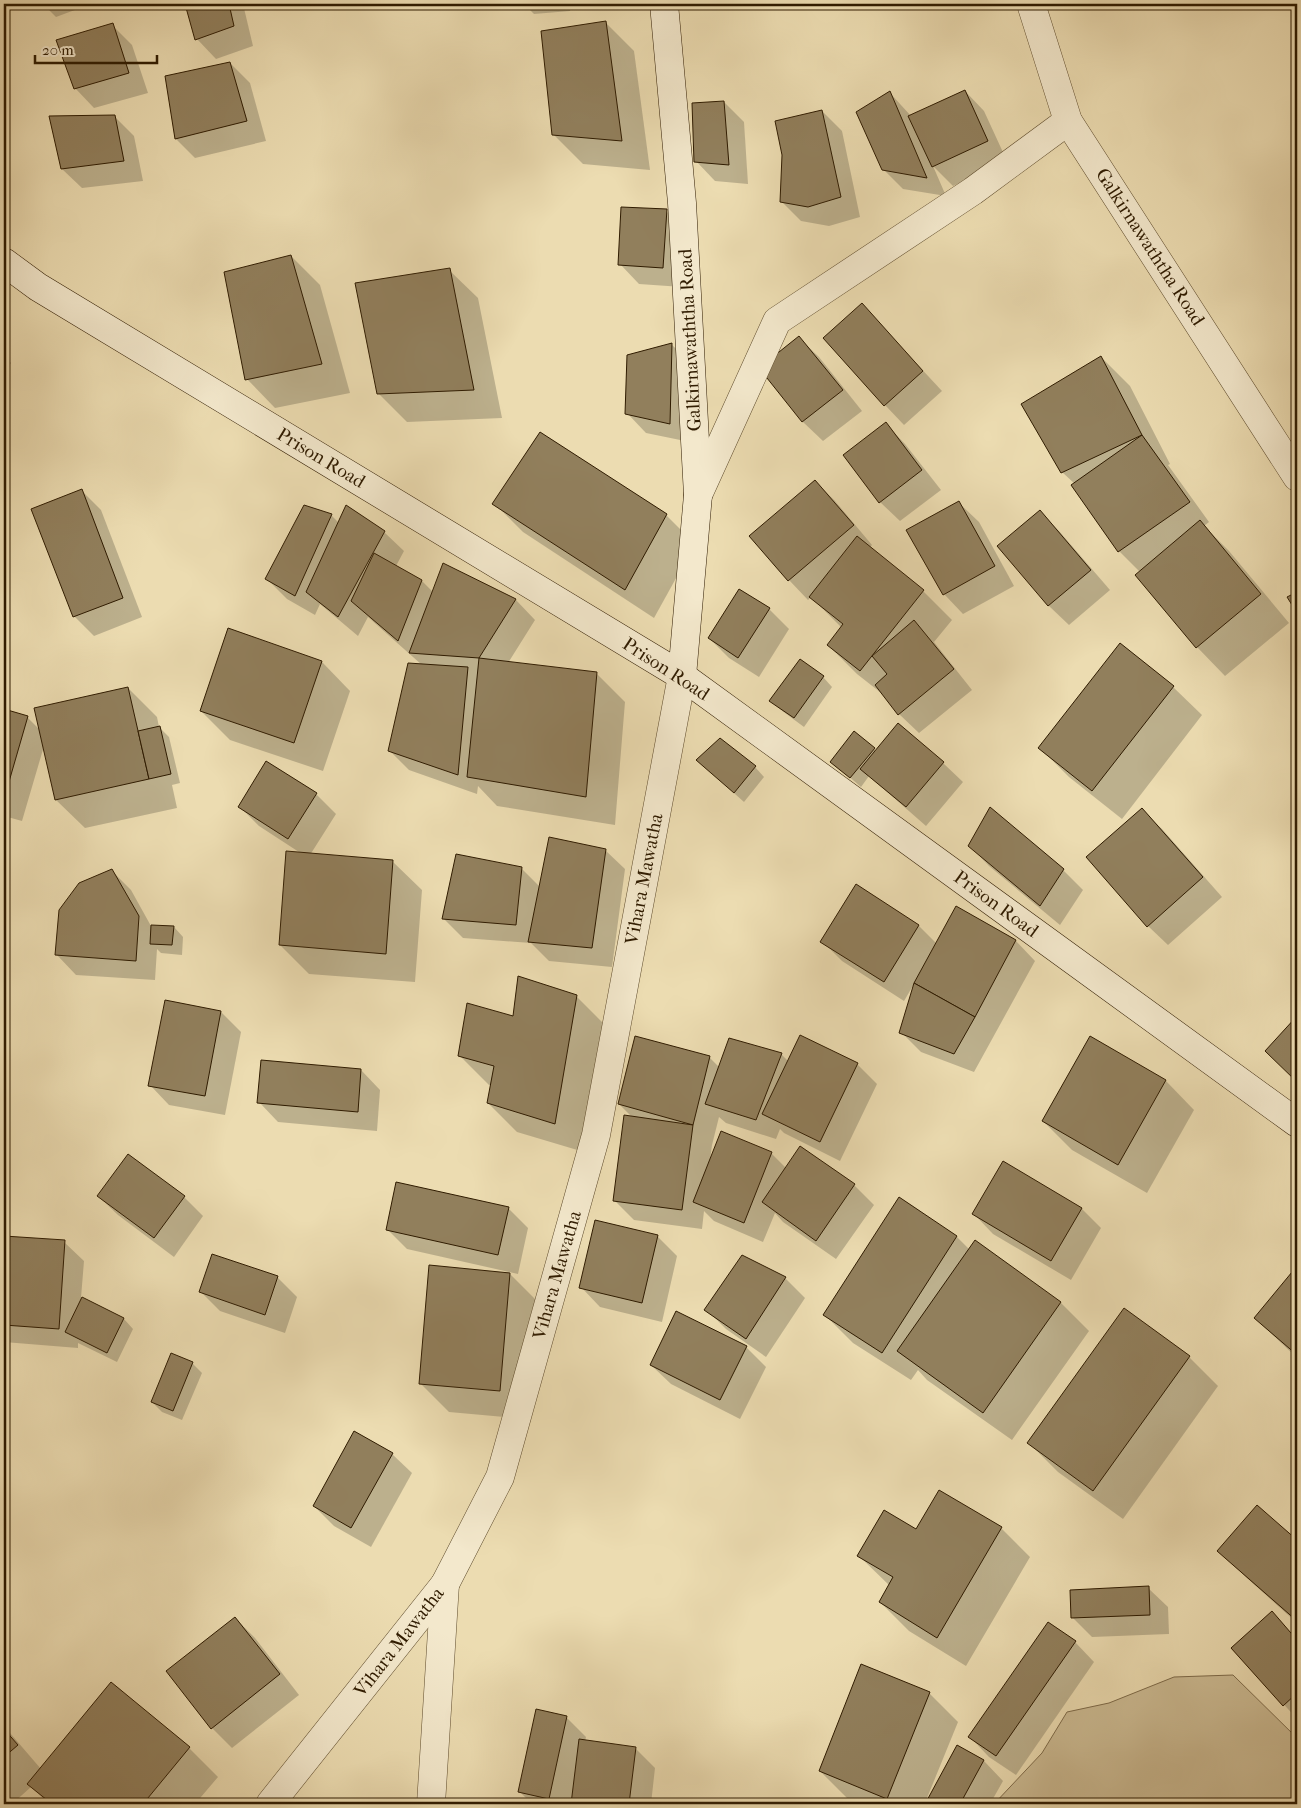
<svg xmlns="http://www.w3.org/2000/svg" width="1301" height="1808" viewBox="0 0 1301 1808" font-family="'IM FELL French Canon',serif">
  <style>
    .green { fill: #ccbb93; stroke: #7e6b4a }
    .shadow { fill: #0003 }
    .building { fill: #917f5c; stroke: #2f1b00 }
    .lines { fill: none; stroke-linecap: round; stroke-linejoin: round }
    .street-casing { stroke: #5e4b2c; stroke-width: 29 }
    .secondary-casing { stroke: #2f1b00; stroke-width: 29 }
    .street { stroke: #f3e8cc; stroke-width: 28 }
    .secondary { stroke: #f3e8cc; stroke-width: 28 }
    .labels { text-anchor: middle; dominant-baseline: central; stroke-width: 4; stroke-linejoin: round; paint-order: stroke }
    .street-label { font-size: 19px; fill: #2f1b00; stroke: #f3e8cc }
  </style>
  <rect width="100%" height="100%" fill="#ecdcb1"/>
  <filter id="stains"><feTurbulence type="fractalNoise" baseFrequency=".004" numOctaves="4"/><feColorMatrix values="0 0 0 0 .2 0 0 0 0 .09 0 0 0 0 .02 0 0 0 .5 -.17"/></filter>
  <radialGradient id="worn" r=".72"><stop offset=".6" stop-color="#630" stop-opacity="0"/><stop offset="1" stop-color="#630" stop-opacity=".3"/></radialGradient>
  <polygon class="green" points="1233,1675 1297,1738 1297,1804 994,1804 1042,1753 1067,1712 1109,1703 1174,1677"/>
  <g class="shadow">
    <polygon points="43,4 91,4 56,17"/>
    <polygon points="187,4 243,4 253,46 216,59 197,39"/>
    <polygon points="524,4 571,4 570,11 534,14"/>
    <polygon points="1098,4 1115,4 1103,8"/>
    <polygon points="605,22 634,51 650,170 583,164 554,135"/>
    <polygon points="112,25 132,45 148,93 94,108 75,88"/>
    <polygon points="230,63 250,83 266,141 195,158 176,139"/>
    <polygon points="965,91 984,111 1007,161 953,186 933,166 946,196 903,189 883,169 890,93 911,116"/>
    <polygon points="724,102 744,122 748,184 715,181 696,161"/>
    <polygon points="822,111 842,131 860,217 829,226 801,221 781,201"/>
    <polygon points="114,116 134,136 143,181 82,188 62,169"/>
    <polygon points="666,211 686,230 682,287 639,284 620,264"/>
    <polygon points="291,256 320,285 350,393 275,408 247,379"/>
    <polygon points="449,270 478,298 502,418 407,422 378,393"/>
    <polygon points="862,305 942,391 904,425 885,405"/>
    <polygon points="799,338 819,357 862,411 823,441 803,422 761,368"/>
    <polygon points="672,345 692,364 690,442 646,433 627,413 628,356"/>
    <polygon points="4,356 11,363 4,372"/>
    <polygon points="1101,357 1130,386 1170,464 1168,465 1209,522 1204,526 1229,551 1289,623 1225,676 1197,647 1140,572 1119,551 1073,486 1075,484 1062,472"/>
    <polygon points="886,424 905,444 941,490 900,521 880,502"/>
    <polygon points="815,481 835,501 872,545 869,548 923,591 952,620 934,642 972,690 919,733 899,714 885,696 857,674 828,645 842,628 811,597 808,600 789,580 751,536"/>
    <polygon points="81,490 101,510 142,617 94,636 74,616"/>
    <polygon points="494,503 666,515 695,544 654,618 523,532"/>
    <polygon points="959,503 979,522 1014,586 963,614 944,594"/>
    <polygon points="1039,512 1059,531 1110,590 1069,625 1049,606 999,546"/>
    <polygon points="331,515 339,523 384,532 404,551 396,566 422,581 433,592 444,564 516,600 535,620 508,663 596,673 625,702 615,825 497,806 478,786 477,794 409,770 389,750 422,665 368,617 358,636 320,604 315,615 287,599 267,579"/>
    <polygon points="769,609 789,629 759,677 729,658 709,638"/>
    <polygon points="322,662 350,691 323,771 230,740 201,711"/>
    <polygon points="823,677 832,687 804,727 781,710 771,701"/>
    <polygon points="1173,687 1202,715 1122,819 1069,777 1040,748"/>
    <polygon points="128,688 157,717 159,727 169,737 180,783 172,785 177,808 85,828 56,800 44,746 22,821 4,816 4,710 27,717 40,730"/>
    <polygon points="874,749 876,751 943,763 963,782 926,826 869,776 861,787 832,762"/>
    <polygon points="755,767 764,777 744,802 707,769"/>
    <polygon points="316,794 336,814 310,855 393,862 422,890 415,982 309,974 280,945 302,854 259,826 240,807"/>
    <polygon points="990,809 1063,870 1083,890 1060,925 989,866 970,846"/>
    <polygon points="1142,810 1162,829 1222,897 1168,945 1148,926 1088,857"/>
    <polygon points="605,850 625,869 612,967 549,961 531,943 463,938 443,918 521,868 540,887"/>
    <polygon points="4,864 8,868 4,886"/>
    <polygon points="111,870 131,890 151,926 174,927 183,937 182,955 161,953 157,949 155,980 76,975 57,955"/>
    <polygon points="856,886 919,926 937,944 957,908 1016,941 1035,961 974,1072 921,1052 901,1032 914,984 904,1001 842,961 822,941"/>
    <polygon points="576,996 605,1025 584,1152 517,1132 488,1103 491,1085 489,1085 460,1056 514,1018"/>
    <polygon points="166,1001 221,1012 241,1032 225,1115 169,1105 150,1085"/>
    <polygon points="1297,1018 1297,1081 1267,1051"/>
    <polygon points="1090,1038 1166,1081 1194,1110 1147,1193 1072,1150 1043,1121"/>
    <polygon points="781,1054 789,1062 857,1064 877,1084 840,1161 784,1133 780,1129 776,1139 726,1123 719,1117 712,1145 710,1160 771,1153 786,1168 854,1185 874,1205 836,1259 783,1222 775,1213 763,1242 714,1221 704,1211 702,1229 634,1220 614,1200 632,1117 619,1104 710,1058 719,1067"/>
    <polygon points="361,1070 380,1090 377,1131 278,1122 259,1102"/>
    <polygon points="1004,1163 1082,1209 1101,1228 1071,1280 993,1234 974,1214"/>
    <polygon points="98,1196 184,1197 203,1216 174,1257 118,1215"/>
    <polygon points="508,1208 528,1228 518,1274 407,1249 387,1229"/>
    <polygon points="657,1236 677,1256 662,1322 600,1307 581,1287"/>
    <polygon points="956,1236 970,1250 1060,1302 1089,1331 1012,1440 927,1380 918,1370 911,1380 853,1343 824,1314"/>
    <polygon points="4,1237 64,1242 84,1261 81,1298 124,1319 133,1329 117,1362 78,1343 78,1348 4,1342"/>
    <polygon points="1297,1268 1297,1358 1255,1318"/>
    <polygon points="508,1272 539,1303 528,1419 449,1412 420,1383"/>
    <polygon points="277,1277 297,1297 285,1333 220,1311 201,1292"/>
    <polygon points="785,1278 805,1298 766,1357 726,1329 706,1309"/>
    <polygon points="746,1347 766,1367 740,1419 671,1384 651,1365"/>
    <polygon points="1189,1357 1218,1386 1123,1519 1058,1472 1029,1443"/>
    <polygon points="192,1363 202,1373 182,1420 162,1412 152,1402"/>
    <polygon points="392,1454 412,1473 371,1547 334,1526 314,1506"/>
    <polygon points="1257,1507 1297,1542 1297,1623 1248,1579 1219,1551"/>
    <polygon points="1001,1528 1030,1557 966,1666 909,1631 880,1602 890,1586 859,1556 917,1531"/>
    <polygon points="1148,1588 1168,1607 1169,1634 1092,1637 1072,1617"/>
    <polygon points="1272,1613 1297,1639 1297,1719 1233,1648"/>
    <polygon points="235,1618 255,1638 299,1695 232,1748 212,1728"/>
    <polygon points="1075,1642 1094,1662 1016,1775 989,1757 970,1737"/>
    <polygon points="929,1693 958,1722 927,1798 929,1799 957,1747 984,1761 1003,1781 990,1804 861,1804 849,1800 820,1771"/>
    <polygon points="566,1717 586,1737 585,1741 635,1748 655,1768 651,1804 532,1804 520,1792"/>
    <polygon points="4,1726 41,1769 189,1748 218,1777 195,1804 49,1804 31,1787 12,1804 4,1804"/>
  </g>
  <g class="building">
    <polygon points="185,4 229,4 234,26 195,40"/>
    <polygon points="606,21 622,141 552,135 541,31"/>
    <polygon points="113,23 129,73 74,89 56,40"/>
    <polygon points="230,62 247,121 175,139 165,76"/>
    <polygon points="965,90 988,141 932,167 908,116"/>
    <polygon points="890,91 927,178 882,170 856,112"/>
    <polygon points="724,101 729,165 694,162 692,103"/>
    <polygon points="822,110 841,197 808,207 780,202 782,155 775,121"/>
    <polygon points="115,115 124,161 61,169 49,116"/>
    <polygon points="621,207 667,209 663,268 618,265"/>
    <polygon points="291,255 322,364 245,380 224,272"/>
    <polygon points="450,268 474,390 377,394 355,283"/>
    <polygon points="862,303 923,371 884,406 823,338"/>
    <polygon points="799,336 843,390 802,422 759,368"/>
    <polygon points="672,343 670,424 625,414 627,355"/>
    <polygon points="1101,356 1142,435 1061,473 1021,404"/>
    <polygon points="886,422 922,470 879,503 843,455"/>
    <polygon points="540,432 667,514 625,590 492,504"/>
    <polygon points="1142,435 1190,502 1118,552 1071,485"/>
    <polygon points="815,480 854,525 788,581 749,536"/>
    <polygon points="82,489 123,598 73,617 31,509"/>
    <polygon points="959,501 995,566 943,595 906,530"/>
    <polygon points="304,505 332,514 295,596 265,579"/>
    <polygon points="346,505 385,531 338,617 306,592"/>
    <polygon points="1040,510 1091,570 1048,606 997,546"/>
    <polygon points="1200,520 1261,594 1196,648 1135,575"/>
    <polygon points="857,536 924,590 860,671 827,645 843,624 809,597"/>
    <polygon points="374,553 422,580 398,641 351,601"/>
    <polygon points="443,563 516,599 479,658 409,653"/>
    <polygon points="739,589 770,608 738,658 708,638"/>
    <polygon points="1297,592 1297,613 1287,597"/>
    <polygon points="914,620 954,669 898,715 875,685 887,674 872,656"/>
    <polygon points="228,628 322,661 294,743 200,711"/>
    <polygon points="1120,643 1174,686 1092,791 1038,748"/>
    <polygon points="479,658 597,672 586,797 467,777"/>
    <polygon points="800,659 824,676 794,718 769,701"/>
    <polygon points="408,663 468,667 458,775 388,751"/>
    <polygon points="128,687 149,779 55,800 34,708"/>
    <polygon points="4,709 28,716 4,799"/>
    <polygon points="898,723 944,762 906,807 860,769"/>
    <polygon points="160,726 171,774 149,779 138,731"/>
    <polygon points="854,731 875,748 850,778 830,762"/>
    <polygon points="720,738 756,766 734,793 696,760"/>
    <polygon points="266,761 317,793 288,839 238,807"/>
    <polygon points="990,807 1064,869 1040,906 968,846"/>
    <polygon points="1142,808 1203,877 1147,927 1086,857"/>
    <polygon points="549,837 606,849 592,948 528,942"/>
    <polygon points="286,851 393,860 386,954 279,945"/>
    <polygon points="456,854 522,867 516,925 442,919"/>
    <polygon points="112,869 139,916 136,961 55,955 59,910 79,883"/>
    <polygon points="856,884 919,925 884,982 820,942"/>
    <polygon points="956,906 1016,940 975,1017 914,983"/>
    <polygon points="151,925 174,926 172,945 150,944"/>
    <polygon points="518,976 577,995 555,1124 487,1103 494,1066 458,1056 467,1003 513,1016"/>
    <polygon points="914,983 975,1017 954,1054 899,1033"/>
    <polygon points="165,1000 221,1011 205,1096 148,1086"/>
    <polygon points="1297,1016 1297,1082 1265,1051"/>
    <polygon points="800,1035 858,1063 820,1142 762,1114"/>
    <polygon points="635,1036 710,1056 693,1125 618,1104"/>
    <polygon points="1090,1036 1166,1080 1118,1165 1042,1121"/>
    <polygon points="729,1038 782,1053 756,1120 705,1104"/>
    <polygon points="261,1060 361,1069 358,1112 257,1103"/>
    <polygon points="624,1115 693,1125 682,1210 613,1201"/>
    <polygon points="721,1131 772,1152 744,1223 693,1202"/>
    <polygon points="800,1146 855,1184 816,1241 762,1202"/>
    <polygon points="128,1154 185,1196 154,1238 97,1196"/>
    <polygon points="1003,1161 1082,1208 1051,1261 972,1214"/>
    <polygon points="396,1182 509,1207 498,1255 386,1230"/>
    <polygon points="899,1197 957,1236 882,1353 823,1315"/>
    <polygon points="595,1220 658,1235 642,1303 579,1288"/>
    <polygon points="4,1236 65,1240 59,1329 4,1325"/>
    <polygon points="975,1240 1061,1302 983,1413 897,1351"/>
    <polygon points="212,1254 278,1276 265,1315 199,1292"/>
    <polygon points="742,1255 786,1277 746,1339 704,1310"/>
    <polygon points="429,1265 510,1273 500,1391 419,1384"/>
    <polygon points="1297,1266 1297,1355 1254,1318"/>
    <polygon points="82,1297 124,1318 107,1353 65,1332"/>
    <polygon points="1124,1308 1190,1356 1093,1491 1027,1443"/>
    <polygon points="676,1311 747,1346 720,1400 650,1365"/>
    <polygon points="171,1353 193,1362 173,1411 151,1402"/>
    <polygon points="354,1431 393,1453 351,1528 313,1506"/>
    <polygon points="939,1490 1002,1527 937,1638 879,1602 893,1577 857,1556 884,1510 916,1529"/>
    <polygon points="1257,1505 1297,1540 1297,1621 1217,1551"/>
    <polygon points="1149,1586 1150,1615 1071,1618 1070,1590"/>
    <polygon points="1272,1611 1297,1640 1297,1693 1283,1706 1231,1648"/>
    <polygon points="235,1617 280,1674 211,1729 166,1671"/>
    <polygon points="1048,1622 1076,1641 996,1756 968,1737"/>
    <polygon points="861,1664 930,1692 887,1799 819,1771"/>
    <polygon points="111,1682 190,1747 143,1804 52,1804 27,1784"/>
    <polygon points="536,1709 567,1716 549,1799 518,1792"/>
    <polygon points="4,1729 18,1745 4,1757"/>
    <polygon points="579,1739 636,1747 629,1804 571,1804"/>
    <polygon points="957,1745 984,1760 960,1804 925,1804"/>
  </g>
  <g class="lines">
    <g class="street-casing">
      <g id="street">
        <polyline points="1031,4 1068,121 1297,477"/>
        <polyline points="698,495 777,321 973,191 1068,121"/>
        <polyline points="270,1804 445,1584 500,1477 596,1135 682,676"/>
        <polyline points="431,1804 445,1584"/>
      </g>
    </g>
    <g class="secondary-casing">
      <g id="secondary">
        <polyline points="664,4 682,203 698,495 682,676"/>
        <polyline points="4,262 38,287 682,676 1297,1123"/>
      </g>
    </g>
    <use href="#street" class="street"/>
    <use href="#secondary" class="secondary"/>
  </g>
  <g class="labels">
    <g class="street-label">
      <text transform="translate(1150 247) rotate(57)">Galkirnawaththa Road</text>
      <text transform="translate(690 340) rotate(-93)">Galkirnawaththa Road</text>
      <text transform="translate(321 458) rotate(31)">Prison Road</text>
      <text transform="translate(666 669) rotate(33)">Prison Road</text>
      <text transform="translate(644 879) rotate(-79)">Vihara Mawatha</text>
      <text transform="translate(996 904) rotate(36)">Prison Road</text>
      <text transform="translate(557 1275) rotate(-74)">Vihara Mawatha</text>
      <text transform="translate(399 1642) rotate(-52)">Vihara Mawatha</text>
    </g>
  </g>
  <rect width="1301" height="1808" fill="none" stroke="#ecdcb1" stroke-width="20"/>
  <rect x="5" y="5" width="1291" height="1798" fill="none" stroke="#2f1b00" stroke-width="2.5"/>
  <rect x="10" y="10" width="1281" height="1788" fill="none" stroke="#2f1b00"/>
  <path d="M35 55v8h122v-8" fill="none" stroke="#2f1b00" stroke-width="2.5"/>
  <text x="42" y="55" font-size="15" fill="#2f1b00" stroke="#f3e8cc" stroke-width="4" paint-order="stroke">20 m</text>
  <rect width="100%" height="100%" filter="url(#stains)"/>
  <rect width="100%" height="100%" fill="url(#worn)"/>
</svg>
